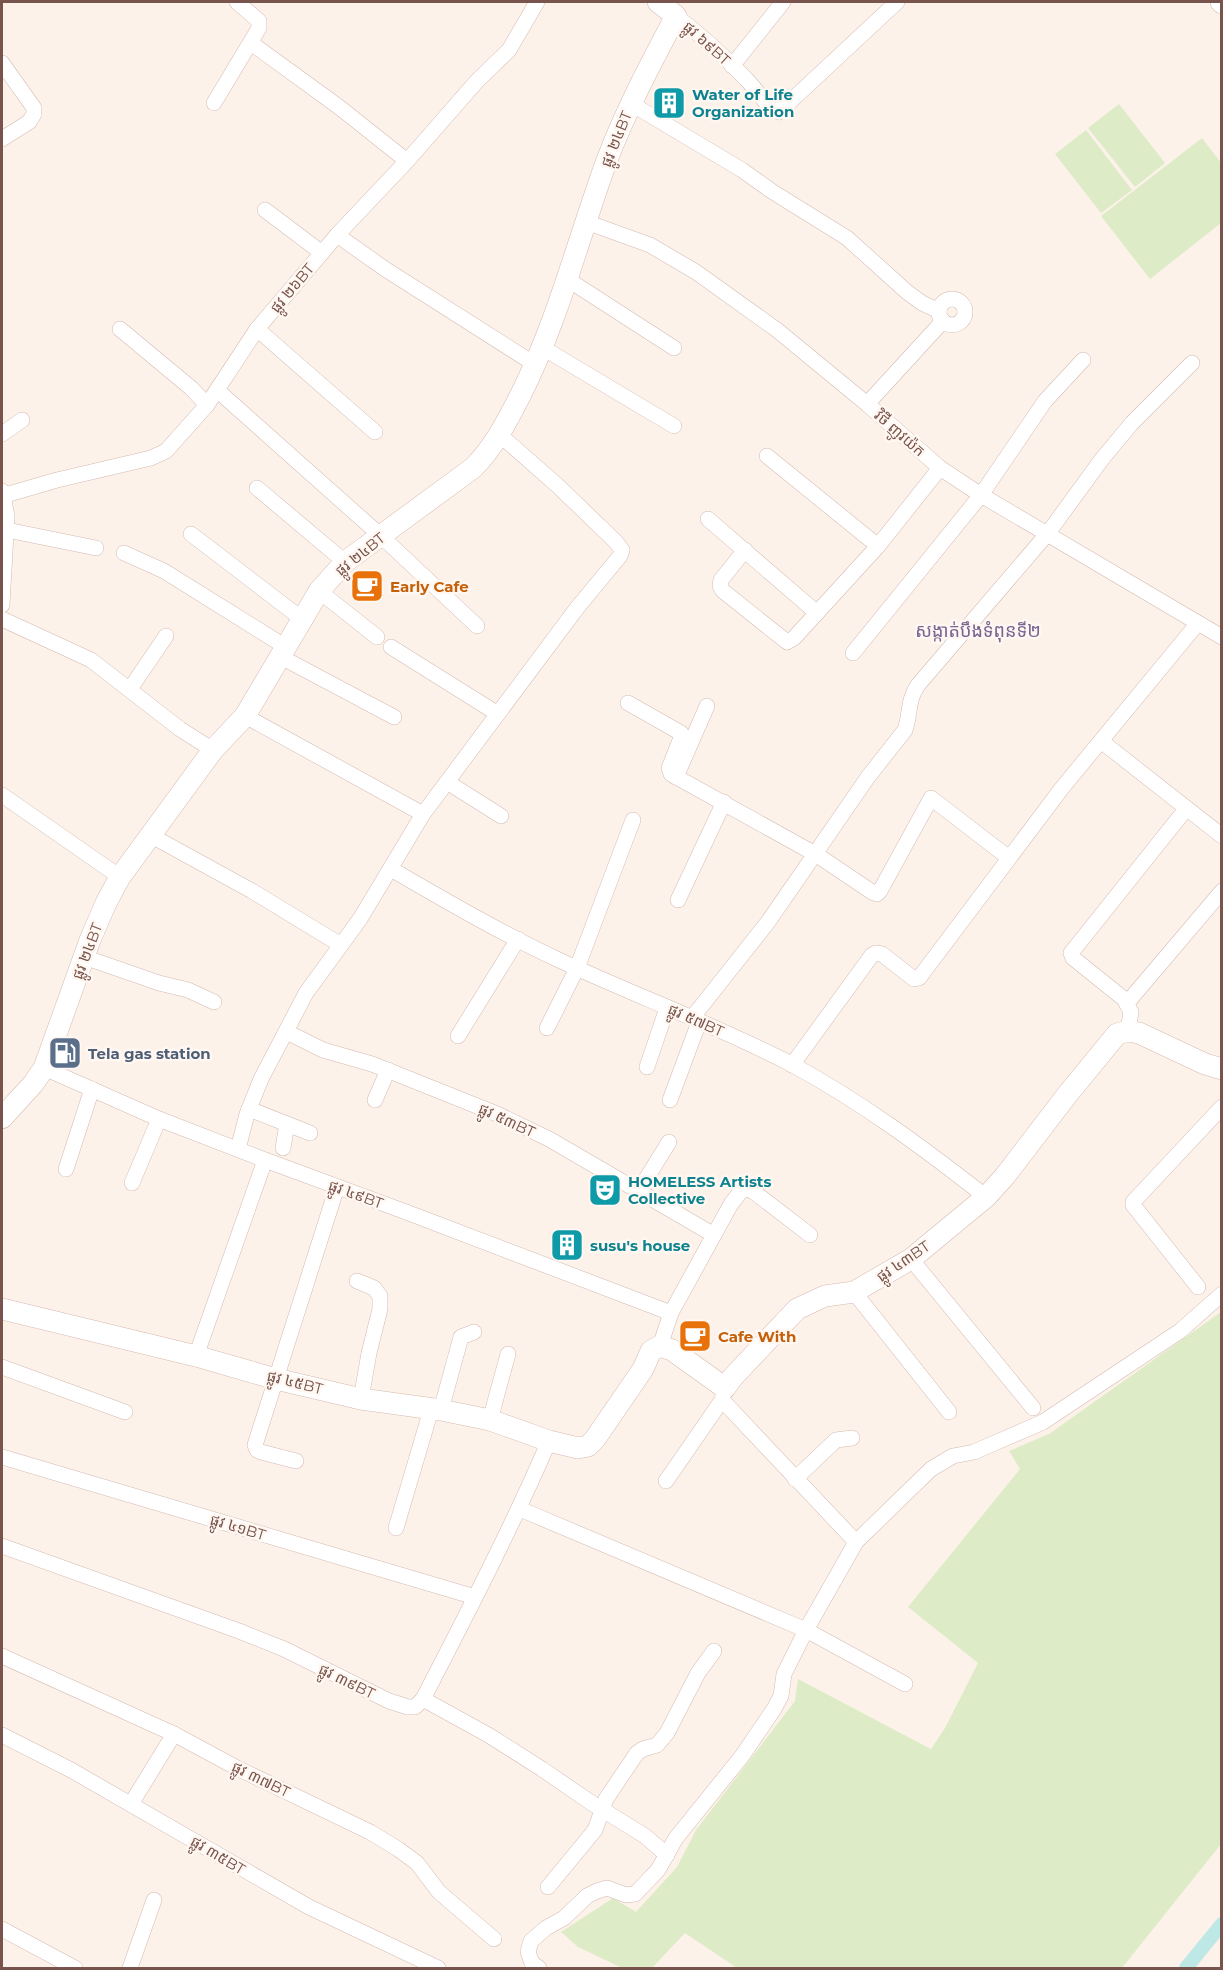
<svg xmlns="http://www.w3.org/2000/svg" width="1223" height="1970" viewBox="0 0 1223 1970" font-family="Montserrat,'Noto Sans Khmer',sans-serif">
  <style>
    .green { fill: #ddecc7 }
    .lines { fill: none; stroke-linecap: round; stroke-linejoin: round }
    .canal { stroke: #bde8e6; stroke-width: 14 }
    .street-casing { stroke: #d3bab1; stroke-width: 16 }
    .secondary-casing { stroke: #d6b9ae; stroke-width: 22 }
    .street { stroke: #fff; stroke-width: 15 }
    .secondary { stroke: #fff; stroke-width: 21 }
    .labels { text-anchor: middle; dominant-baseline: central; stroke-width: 5; stroke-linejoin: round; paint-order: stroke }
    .street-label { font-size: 15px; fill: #79544c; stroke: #fff7f1 }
    .culture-label { font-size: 15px; font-weight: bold; fill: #0d838f; stroke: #fff7f1; text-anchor: start }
    .food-label { font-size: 15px; font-weight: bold; fill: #c56008; stroke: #fff7f1; text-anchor: start }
    .service-label { font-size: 15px; font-weight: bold; fill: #4e5e75; stroke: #fff7f1; text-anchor: start }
    .quarter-label { font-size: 18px; fill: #7b6594; stroke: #fff7f1 }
  </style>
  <rect width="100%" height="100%" fill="#fdf2ea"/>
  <g class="green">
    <polygon points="1119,104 1165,163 1135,187 1088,128"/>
    <polygon points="1086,130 1132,190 1101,213 1055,154"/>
    <polygon points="1202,138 1221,163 1221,223 1150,279 1101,216"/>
    <polygon points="1221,1312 1221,1844 1122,1968 737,1968 685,1933 652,1968 622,1968 578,1947 561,1932 613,1898 636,1912 677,1867 696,1830 795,1701 798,1679 931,1749 945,1728 978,1663 908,1607 1020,1469 1009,1451 1049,1434"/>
  </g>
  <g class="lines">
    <polyline class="canal" points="1186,1968 1222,1924"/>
    <g class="street-casing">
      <g id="street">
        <path d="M676,16c25,19 48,40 70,63 11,11 19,26 33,33l118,-110"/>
        <polyline points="251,43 339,107 407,161"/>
        <polyline points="2,63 34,108 34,114 29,122 2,139"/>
        <polyline points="732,66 783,2"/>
        <polyline points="214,103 259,28 259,21 237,2"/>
        <polyline points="630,103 742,170 773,192 847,238 907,292 922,303 939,311"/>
        <polyline points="265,210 322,253"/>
        <polyline points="586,222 650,245 696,272 777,330 867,404 940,468 981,495 1222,637"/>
        <polyline points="337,235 385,269 536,365"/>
        <polyline points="567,279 674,348"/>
        <circle cx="952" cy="312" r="13"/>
        <polyline points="120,329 191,388 207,405"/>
        <polyline points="257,329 375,432"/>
        <polyline points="543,348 674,426"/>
        <polyline points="217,390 381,536 477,626"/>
        <polyline points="867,404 943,321"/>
        <polyline points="2,434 22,420"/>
        <polyline points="767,456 878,546"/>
        <polyline points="257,488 345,562"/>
        <polyline points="2,491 7,516 2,605"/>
        <polyline points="2,496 57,480 151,458 166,451 207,405 257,329 337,235 407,161 477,81 509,50 537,2"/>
        <polyline points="708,519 817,613"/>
        <polyline points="7,530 96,548"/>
        <polyline points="191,534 302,619"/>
        <polyline points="745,550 721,580 720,586 723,591 787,642 794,638 878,546 940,468"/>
        <polyline points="124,553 164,571 286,647"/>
        <polyline points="319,591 377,637"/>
        <polyline points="2,619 91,660 180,729 213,750"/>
        <polyline points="391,647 498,714"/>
        <polyline points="853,653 981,495 1045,401 1083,360"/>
        <polyline points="281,657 394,717"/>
        <polyline points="130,689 166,636"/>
        <polyline points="628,703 681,733 681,738 669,768 671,774 817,855 872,892 877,894 880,891 931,798 1009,858"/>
        <polyline points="245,716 423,814"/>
        <polyline points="1101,741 1222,836"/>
        <polyline points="676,777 707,706"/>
        <polyline points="447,782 501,816"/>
        <polyline points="2,795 120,877"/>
        <polyline points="150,835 252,891 341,945"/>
        <path d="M391,869c55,32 110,64 168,91 77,36 157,65 232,104 69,37 134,85 195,133"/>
        <polyline points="678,900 724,802"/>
        <polyline points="84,957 159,983 188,990 214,1002"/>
        <polyline points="1127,1003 1222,891"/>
        <path d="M692,1018l76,-96 100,-145 37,-47c6,-17 2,-29 13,-45l130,-152 54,-74 30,-36 60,-60"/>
        <polyline points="547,1028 577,968 633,820"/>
        <polyline points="1128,1031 1131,1012 1124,999 1073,958 1071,953 1186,809"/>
        <polyline points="287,1032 323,1050 372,1064 497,1114 549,1139 714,1235"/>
        <polyline points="458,1036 518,939"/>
        <polyline points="792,1065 872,955 876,953 882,954 914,979 919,978 1062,788 1198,623"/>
        <polyline points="647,1067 667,1008"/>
        <polyline points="44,1068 159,1119 265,1160 406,1212 671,1313"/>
        <polyline points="375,1100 388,1070"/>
        <polyline points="670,1100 699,1022"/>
        <polyline points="249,1109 310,1133"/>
        <polyline points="283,1148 287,1124"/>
        <polyline points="238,1149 247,1114 261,1079 306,993 360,919 423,814 577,608 620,556 622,550 616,542 558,486 500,435"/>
        <polyline points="66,1169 92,1089"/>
        <polyline points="132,1183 159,1119"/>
        <polyline points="638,1192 669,1142"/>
        <polyline points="911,1259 1033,1408"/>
        <polyline points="357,1281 374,1288 380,1296 380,1309 369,1353 361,1399"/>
        <polyline points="1198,1287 1133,1205 1133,1202 1222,1107"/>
        <polyline points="854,1292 949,1412"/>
        <polyline points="660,1346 671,1313 731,1204 742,1190 746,1188 754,1192 810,1235"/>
        <polyline points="196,1356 265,1160"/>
        <polyline points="2,1367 125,1412"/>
        <polyline points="722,1400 856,1542"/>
        <polyline points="441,1410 461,1337 474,1332"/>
        <polyline points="490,1420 508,1354"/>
        <polyline points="2,1457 475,1597"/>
        <polyline points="296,1461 261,1452 257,1450 255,1445 337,1187"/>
        <polyline points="795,1479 836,1440 852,1438"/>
        <polyline points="666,1481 722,1400 724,1391"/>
        <polyline points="520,1509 806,1630 905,1684"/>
        <polyline points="396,1528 431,1410"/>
        <path d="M2,1546l237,85 45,18 105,52 19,6h7l8,-8c44,-85 88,-170 126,-258"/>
        <polyline points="2,1656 174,1734 239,1769 370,1832 398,1849 417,1863 439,1892 494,1939"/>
        <polyline points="423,1699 490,1736 542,1769 590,1802 645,1836 667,1855"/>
        <polyline points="2,1735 71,1770 309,1907 438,1968"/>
        <polyline points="131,1804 174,1734"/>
        <polyline points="548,1887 595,1830 606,1799 637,1753 643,1749 657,1745 667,1733 698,1673 714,1651"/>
        <polyline points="2,1929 75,1968"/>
        <polyline points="130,1968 154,1900"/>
        <polyline points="539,1968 532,1963 528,1952 531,1941 546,1928 564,1918 587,1896 597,1891 607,1888 626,1895 635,1894 658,1870 676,1838 742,1756 774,1709 781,1696 784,1674 806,1630 856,1542 931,1469 953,1456 974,1452 1043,1422 1180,1331 1222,1294"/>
      </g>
    </g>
    <g class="secondary-casing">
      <g id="secondary">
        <polyline points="1221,2 1222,3"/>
        <path d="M2,1118l31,-34 11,-16 46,-128 16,-37 14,-26 93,-127 32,-34 74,-125 26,-29 128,-94c21,-21 33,-45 47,-72 38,-75 58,-157 87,-236 19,-50 44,-97 69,-144l-18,-14"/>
        <polyline points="2,1309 196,1356 276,1379 361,1399 441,1410 490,1420 549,1441 578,1448 588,1446 595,1439 643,1369 651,1351 660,1346 672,1350 725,1388 732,1378 797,1309 825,1296 854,1292 911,1259 986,1197 1005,1176 1067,1095 1117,1034 1128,1031 1139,1033 1205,1064 1222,1069"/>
      </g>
    </g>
    <use href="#street" class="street"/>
    <use href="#secondary" class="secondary"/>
  </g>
  <defs>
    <g id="building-square" transform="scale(1.725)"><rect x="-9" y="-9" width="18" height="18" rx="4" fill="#0f9aa8" stroke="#fff7f1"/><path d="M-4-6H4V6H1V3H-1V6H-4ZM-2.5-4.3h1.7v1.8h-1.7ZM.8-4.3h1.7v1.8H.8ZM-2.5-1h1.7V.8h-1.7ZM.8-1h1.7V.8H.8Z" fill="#fff"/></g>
    <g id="cafe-square" transform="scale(1.725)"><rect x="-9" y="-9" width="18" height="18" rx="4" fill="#e8710a" stroke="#fff7f1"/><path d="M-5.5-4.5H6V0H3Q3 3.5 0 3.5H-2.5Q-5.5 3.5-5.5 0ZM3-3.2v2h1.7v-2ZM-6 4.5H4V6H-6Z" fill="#fff"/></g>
    <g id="fuel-square" transform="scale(1.725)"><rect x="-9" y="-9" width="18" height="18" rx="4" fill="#5c6f8a" stroke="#fff7f1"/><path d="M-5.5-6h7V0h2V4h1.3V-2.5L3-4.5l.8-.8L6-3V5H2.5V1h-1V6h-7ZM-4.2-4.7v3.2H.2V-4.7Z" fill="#fff"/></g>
    <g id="theatre-square" transform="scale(1.725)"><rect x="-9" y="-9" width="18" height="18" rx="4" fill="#0f9aa8" stroke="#fff7f1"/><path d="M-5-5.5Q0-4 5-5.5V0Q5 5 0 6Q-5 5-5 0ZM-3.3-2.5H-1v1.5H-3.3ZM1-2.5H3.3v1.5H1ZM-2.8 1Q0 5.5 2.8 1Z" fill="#fff"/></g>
  </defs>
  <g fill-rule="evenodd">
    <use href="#building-square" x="669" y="103"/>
    <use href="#cafe-square" x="367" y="586"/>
    <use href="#fuel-square" x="65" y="1053"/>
    <use href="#theatre-square" x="605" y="1190"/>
    <use href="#building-square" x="567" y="1245"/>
    <use href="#cafe-square" x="695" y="1336"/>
  </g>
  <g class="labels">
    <g class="street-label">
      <text transform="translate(707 43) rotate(42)">ផ្លូវ ៦៩BT</text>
      <text transform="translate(616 139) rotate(-68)">ផ្លូវ ២៤BT</text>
      <text transform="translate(292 288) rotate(-50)">ផ្លូវ ២៦BT</text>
      <text transform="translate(900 433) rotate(41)">វិថី ញូវយ៉ក</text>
      <text transform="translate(360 554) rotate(-39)">ផ្លូវ ២៤BT</text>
      <text transform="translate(87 951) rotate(-69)">ផ្លូវ ២៤BT</text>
      <text transform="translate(696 1020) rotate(24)">ផ្លូវ ៥៧BT</text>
      <text transform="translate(507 1120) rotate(25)">ផ្លូវ ៥៣BT</text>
      <text transform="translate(356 1194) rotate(20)">ផ្លូវ ៤៩BT</text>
      <text transform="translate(903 1261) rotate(-34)">ផ្លូវ ៤៣BT</text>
      <text transform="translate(295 1382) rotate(14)">ផ្លូវ ៤៥BT</text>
      <text transform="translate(238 1527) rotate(17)">ផ្លូវ ៤១BT</text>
      <text transform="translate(347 1681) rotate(26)">ផ្លូវ ៣៩BT</text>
      <text transform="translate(261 1779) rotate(26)">ផ្លូវ ៣៧BT</text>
      <text transform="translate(218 1855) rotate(31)">ផ្លូវ ៣៥BT</text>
    </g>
    <g class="culture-label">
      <text x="692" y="94">Water of Life<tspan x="692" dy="17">Organization</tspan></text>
      <text x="628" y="1181">HOMELESS Artists<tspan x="628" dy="17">Collective</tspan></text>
      <text x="590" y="1245">susu's house</text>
    </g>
    <g class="food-label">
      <text x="390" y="586">Early Cafe</text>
      <text x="718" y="1336">Cafe With</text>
    </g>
    <g class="service-label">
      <text x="88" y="1053">Tela gas station</text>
    </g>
    <g class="quarter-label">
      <text x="978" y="631">សង្កាត់បឹងទំពុនទី២</text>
    </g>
  </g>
  <rect width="1223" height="1970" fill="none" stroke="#79544c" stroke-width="6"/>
</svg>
